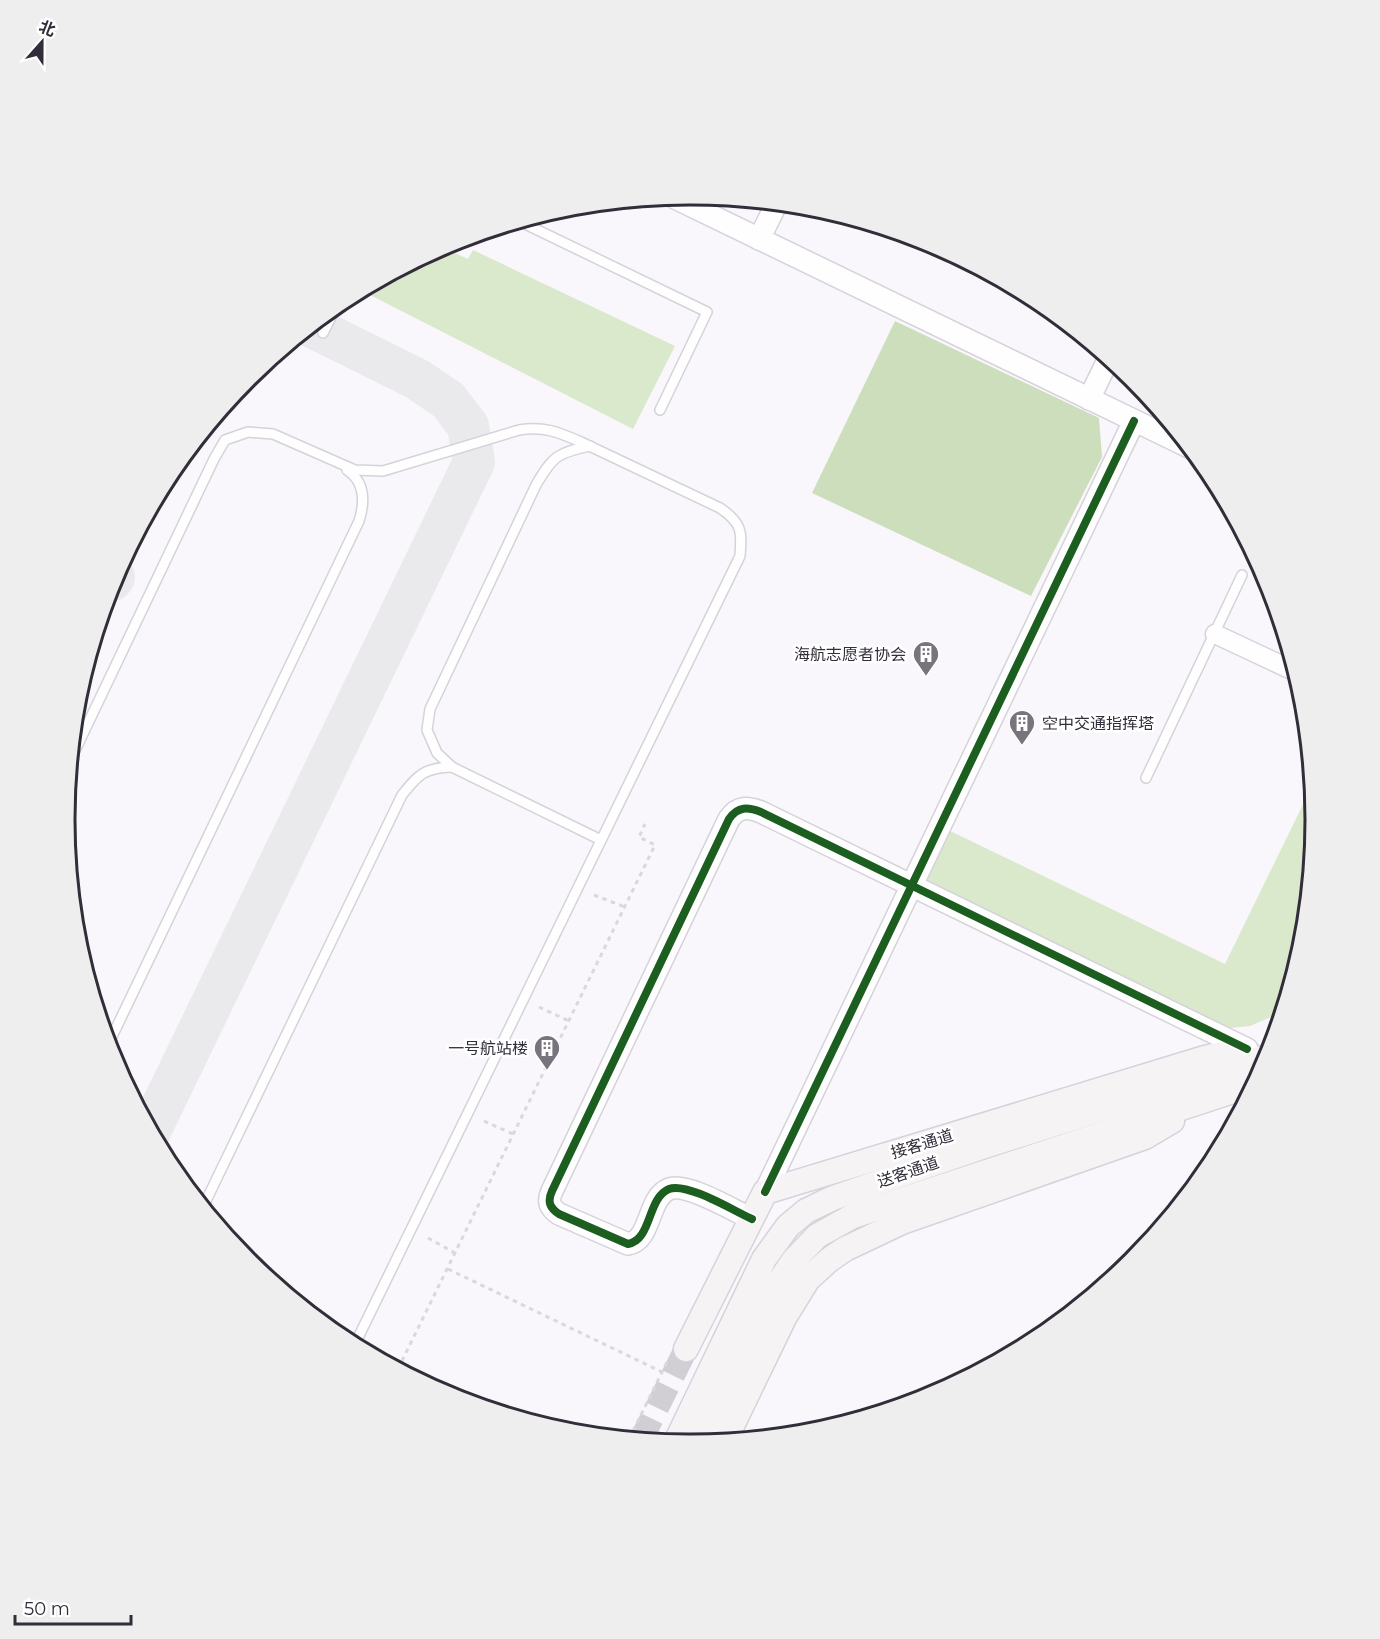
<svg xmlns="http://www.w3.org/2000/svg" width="1380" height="1639" viewBox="0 0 1380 1639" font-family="Montserrat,'Noto Sans SC',sans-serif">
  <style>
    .green { fill: #dae8cc }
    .forest { fill: #cddebd }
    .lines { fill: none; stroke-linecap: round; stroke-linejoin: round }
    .taxiway { stroke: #eae9ec; stroke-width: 42 }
    .secondary-tunnel { stroke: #d1cfd4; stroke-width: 24; stroke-dasharray: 24 12; stroke-linecap: butt }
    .service-casing { stroke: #d6d2db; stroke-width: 12 }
    .minor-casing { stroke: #d6d2db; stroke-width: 21 }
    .tertiary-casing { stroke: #d6d2db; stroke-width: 24 }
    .secondary-casing { stroke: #d6d2db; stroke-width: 27 }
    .path { stroke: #d9d8da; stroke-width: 3; stroke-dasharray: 4.5 4.5; stroke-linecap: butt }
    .service { stroke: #fefefe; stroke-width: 9 }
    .minor { stroke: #fefefe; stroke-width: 18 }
    .tertiary { stroke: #fefefe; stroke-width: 21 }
    .secondary { stroke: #f6f3f4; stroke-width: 24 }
    .cycleway-casing { stroke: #fff; stroke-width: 11 }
    .cycleway { stroke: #1b5e20; stroke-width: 8 }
    .labels { text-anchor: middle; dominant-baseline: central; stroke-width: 5; stroke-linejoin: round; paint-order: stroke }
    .poi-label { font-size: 16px; fill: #312d39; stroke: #fff; text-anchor: end }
    .street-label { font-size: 16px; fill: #312d39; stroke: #fff }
    .rim { fill: none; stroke: #312d39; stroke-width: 3 }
  </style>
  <rect width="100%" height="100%" fill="#f9f7fb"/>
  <g class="green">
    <polygon points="441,247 468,259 473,250 675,346 633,429 368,294 369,285"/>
    <polygon points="1312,786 1315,820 1303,942 1284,1005 1271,1017 1250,1026 1230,1028 1194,1013 922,882 946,829 1225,964"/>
  </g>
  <polygon class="forest" points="895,321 1099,418 1102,457 1031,596 812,493"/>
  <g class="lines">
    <g class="taxiway">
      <polyline points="112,580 114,577"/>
      <polyline points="150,1131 474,462 468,426 448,400 417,379 310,326"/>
    </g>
    <polyline class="secondary-tunnel" points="641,1440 686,1349"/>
    <g class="service-casing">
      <g id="service">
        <polyline points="519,221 707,312 660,410"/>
        <polyline points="323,333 338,303"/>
        <path d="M590,446c-33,7 -37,10 -54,39l-106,224 -3,21 10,23 15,14 149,73"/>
        <path d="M71,759l143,-300 11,-19 23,-8 25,2 82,36 28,1 136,-41c25,-4 39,2 62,12l139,66c22,15 22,23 20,48l-386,790"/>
        <polyline points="1146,778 1242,575"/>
        <path d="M108,1045l251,-524c6,-19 6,-39 -12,-51"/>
        <path d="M203,1207l199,-412c17,-21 22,-27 50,-28"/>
      </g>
    </g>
    <g class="minor-casing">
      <polyline id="minor" points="1215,634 1296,672"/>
    </g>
    <g class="tertiary-casing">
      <g id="tertiary">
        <polyline points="671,196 1191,448"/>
        <polyline points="759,239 777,203"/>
        <polyline points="1089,399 1109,358"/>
        <polyline points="765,1192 1134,421"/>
        <path d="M752,1219c-18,-8 -65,-37 -83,-30 -22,9 -17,51 -41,55l-69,-30c-9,-6 -12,-12 -7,-23l177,-372c9,-13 19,-12 32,-7l486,237"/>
      </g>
    </g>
    <g class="secondary-casing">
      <g id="secondary">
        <polyline points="686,1349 765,1192 1205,1058 1236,1051"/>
        <polyline points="724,1442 784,1318 808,1279 829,1260 845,1249 902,1222 1145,1137 1172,1121"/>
        <polyline points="675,1444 764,1259 788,1226 806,1211 833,1198 988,1145 1269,1056"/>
        <polyline points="698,1444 775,1288 794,1260 817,1236 853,1216 1254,1084"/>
      </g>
    </g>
    <g class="path">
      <polyline points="594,895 625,907"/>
      <polyline points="539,1007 569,1021"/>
      <polyline points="484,1121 513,1134"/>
      <polyline points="428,1238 455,1253"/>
      <polyline points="448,1269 662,1372"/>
      <polyline points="374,1350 401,1363"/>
      <polyline points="398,1369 655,845 639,837 645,824"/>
      <polyline points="629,1439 669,1358"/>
    </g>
    <use href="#service" class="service"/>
    <use href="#minor" class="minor"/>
    <use href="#tertiary" class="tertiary"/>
    <use href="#secondary" class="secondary"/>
    <g class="cycleway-casing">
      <g id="cycleway">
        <polyline points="765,1192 1134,421"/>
        <path d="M752,1219c-18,-8 -65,-37 -83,-30 -22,9 -17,51 -41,55l-69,-30c-9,-6 -12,-12 -7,-23l177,-372c9,-13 19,-12 32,-7l486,237"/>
      </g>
    </g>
    <use href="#cycleway" class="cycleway"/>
  </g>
  <defs>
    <g id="building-pin" transform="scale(1.35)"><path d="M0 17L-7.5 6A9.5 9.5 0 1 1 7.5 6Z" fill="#77747d" stroke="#fff"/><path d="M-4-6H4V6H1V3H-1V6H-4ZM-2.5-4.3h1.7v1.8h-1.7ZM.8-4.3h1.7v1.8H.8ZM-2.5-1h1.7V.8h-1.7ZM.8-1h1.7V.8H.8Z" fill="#fff"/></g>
  </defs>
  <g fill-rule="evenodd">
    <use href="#building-pin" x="926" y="654"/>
    <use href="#building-pin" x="1022" y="723"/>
    <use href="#building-pin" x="547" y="1048"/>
  </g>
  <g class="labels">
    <g class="poi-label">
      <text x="906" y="654">海航志愿者协会</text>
      <text x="1042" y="723" text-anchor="start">空中交通指挥塔</text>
      <text x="528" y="1048">一号航站楼</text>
    </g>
    <g class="street-label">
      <text transform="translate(922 1144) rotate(-17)">接客通道</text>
      <text transform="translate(908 1172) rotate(-19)">送客通道</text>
    </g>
  </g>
  <path d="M0 0H1380V1639H0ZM689 205H691A614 614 0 0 1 1305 819V820A614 614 0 0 1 691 1434H689A614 614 0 0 1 75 820V819A614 614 0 0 1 689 205Z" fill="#efeeef" fill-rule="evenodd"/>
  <path class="rim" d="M689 205H691A614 614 0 0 1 1305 819V820A614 614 0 0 1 691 1434H689A614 614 0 0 1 75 820V819A614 614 0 0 1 689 205Z"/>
  <g transform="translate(42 42) rotate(21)" stroke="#ffffff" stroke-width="4.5" paint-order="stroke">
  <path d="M0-4.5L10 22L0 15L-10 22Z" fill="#312d39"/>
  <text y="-9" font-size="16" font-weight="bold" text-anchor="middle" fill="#312d39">北</text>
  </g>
  <path d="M15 1615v9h116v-9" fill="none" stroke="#312d39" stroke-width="3"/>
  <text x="24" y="1615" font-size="18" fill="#312d39" stroke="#ffffff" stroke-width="4.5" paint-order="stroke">50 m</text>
</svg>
